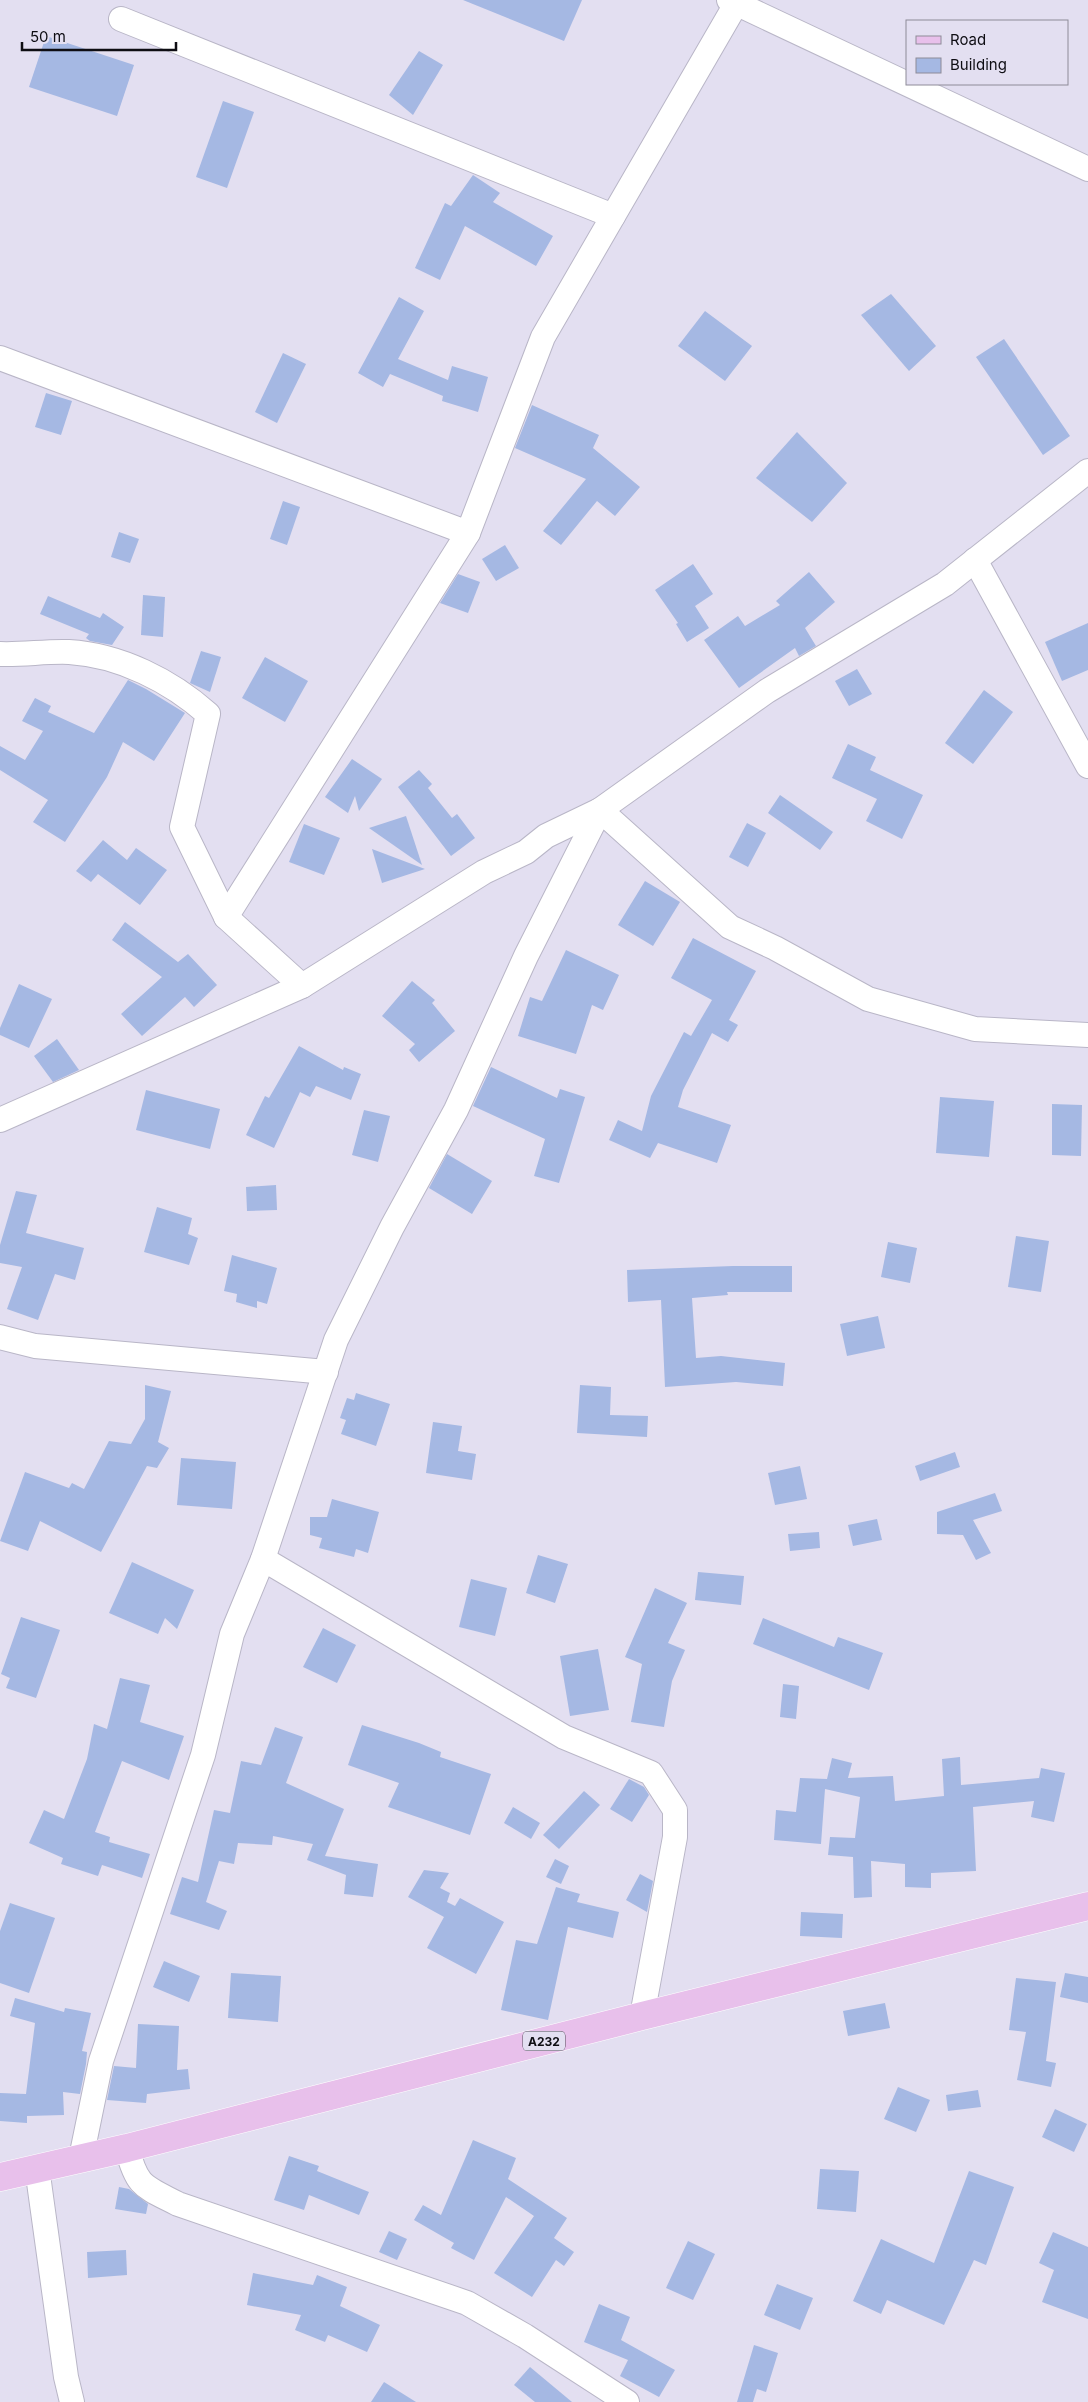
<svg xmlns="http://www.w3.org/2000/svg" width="1088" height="2402" viewBox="0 0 1088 2402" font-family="Inter,sans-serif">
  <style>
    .building { fill: #a5b8e3 }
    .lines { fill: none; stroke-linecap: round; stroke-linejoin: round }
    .street-casing { stroke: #b9b6c7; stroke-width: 26 }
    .primary-casing { stroke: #fff; stroke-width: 29 }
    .street { stroke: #fff; stroke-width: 24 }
    .primary { stroke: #e8c0eb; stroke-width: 28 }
    .labels { text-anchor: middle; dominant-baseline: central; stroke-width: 4.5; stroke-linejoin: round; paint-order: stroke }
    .shield { fill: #e3dff1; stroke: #4e4c56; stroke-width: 1 }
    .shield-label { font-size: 12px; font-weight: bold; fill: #0e0d13 }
  </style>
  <rect width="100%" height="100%" fill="#e3dff1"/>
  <g class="building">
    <polygon points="463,0 582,0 564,41"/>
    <polygon points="46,36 134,65 117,116 29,87"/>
    <polygon points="419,51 443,65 413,115 389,95"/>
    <polygon points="223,101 254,112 227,188 196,177"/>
    <polygon points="473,175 500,193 493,202 553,236 536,266 465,226 440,280 415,268 445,203 451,206"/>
    <polygon points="891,294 936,346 909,371 861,315"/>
    <polygon points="399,297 424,311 398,359 448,380 452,366 488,377 478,412 442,401 443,396 390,374 383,387 358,373"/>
    <polygon points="705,311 752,346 725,381 678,346"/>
    <polygon points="1004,339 1070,436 1043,455 976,357"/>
    <polygon points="283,353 306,364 277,423 255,412"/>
    <polygon points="46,393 72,401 61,435 35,427"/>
    <polygon points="532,405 599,435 593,448 640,487 615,516 597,501 561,545 543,531 586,479 515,448"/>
    <polygon points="797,432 847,483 812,522 756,478"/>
    <polygon points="283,501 300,507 287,545 270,539"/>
    <polygon points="119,532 139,539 130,563 111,557"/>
    <polygon points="505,545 519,568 496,581 482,559"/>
    <polygon points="693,564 713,594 695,606 709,628 687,642 676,624 678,623 655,590"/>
    <polygon points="809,572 835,602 805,628 816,646 799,656 795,648 739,688 704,640 738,616 745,626 780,605 776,601"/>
    <polygon points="458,574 480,582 468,613 440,603"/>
    <polygon points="143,595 165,597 163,637 141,635"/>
    <polygon points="48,596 100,618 103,613 124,627 112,645 90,641 86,638 89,634 40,614"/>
    <polygon points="1088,623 1088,670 1062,681 1045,642"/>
    <polygon points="201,651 221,657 210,692 190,683"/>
    <polygon points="265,657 308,681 285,722 242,698"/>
    <polygon points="857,669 872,694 849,706 835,681"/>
    <polygon points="128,680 146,689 185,713 154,761 123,742 107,777 65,842 33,822 48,800 0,770 0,746 25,760 43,731 22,721 35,698 51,706 48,712 94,733"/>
    <polygon points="984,690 1013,712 973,764 945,743"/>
    <polygon points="848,744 876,757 870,770 923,795 902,839 866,821 877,799 832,778"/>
    <polygon points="352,759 382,779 359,811 355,796 348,813 325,797"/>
    <polygon points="419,770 432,784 428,788 452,818 457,814 475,838 451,856 398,787"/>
    <polygon points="780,795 833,832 820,850 768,813"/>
    <polygon points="406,816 422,865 369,828"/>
    <polygon points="747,823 766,833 748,867 729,857"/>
    <polygon points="304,824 340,838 324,875 289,862"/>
    <polygon points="103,840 127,860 136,848 167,870 140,905 98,874 91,882 76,871"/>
    <polygon points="372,849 425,869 382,883"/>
    <polygon points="645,881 680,902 653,946 618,925"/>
    <polygon points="125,922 178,962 188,954 217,985 194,1007 185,997 142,1036 121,1014 162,977 112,940"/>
    <polygon points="693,938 756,971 729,1020 738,1025 728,1042 712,1033 683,1090 678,1107 731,1125 717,1163 658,1143 650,1158 609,1140 618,1120 642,1131 651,1096 684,1032 691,1036 712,1000 671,978"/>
    <polygon points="566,950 619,975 603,1010 592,1005 576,1054 518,1036 530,997 542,1001"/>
    <polygon points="412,981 435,1000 432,1003 455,1031 419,1062 409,1050 415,1044 382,1016"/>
    <polygon points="19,984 52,999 29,1048 0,1035 0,1028"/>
    <polygon points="57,1039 79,1070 53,1082 34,1056"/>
    <polygon points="299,1046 343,1070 344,1067 361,1074 351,1100 316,1086 310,1097 300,1092 274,1148 246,1135 265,1096 269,1098"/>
    <polygon points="491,1067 557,1098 560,1089 585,1097 559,1183 534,1176 545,1139 473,1106"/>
    <polygon points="146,1090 220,1109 210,1149 136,1130"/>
    <polygon points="940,1097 994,1101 989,1157 936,1153"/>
    <polygon points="1052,1104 1082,1105 1081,1156 1052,1155"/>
    <polygon points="364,1110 390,1116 378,1162 352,1155"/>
    <polygon points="447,1154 492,1181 472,1214 429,1188"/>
    <polygon points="276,1185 277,1210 247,1211 246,1187"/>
    <polygon points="16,1191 37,1195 26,1233 84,1248 75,1280 55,1274 38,1320 7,1309 22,1267 0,1263 0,1245"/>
    <polygon points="157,1207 192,1218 188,1234 198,1238 189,1265 144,1252"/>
    <polygon points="1016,1236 1049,1241 1041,1292 1008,1287"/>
    <polygon points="888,1242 917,1248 910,1283 881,1277"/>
    <polygon points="232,1255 277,1268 267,1304 257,1301 257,1308 236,1302 237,1294 224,1291"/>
    <polygon points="733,1266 792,1266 792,1292 727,1292 728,1295 692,1298 696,1358 721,1356 785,1363 783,1386 736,1382 665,1387 661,1300 628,1302 627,1270"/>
    <polygon points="878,1316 885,1348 847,1356 840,1324"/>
    <polygon points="145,1385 171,1391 158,1442 169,1448 157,1468 147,1466 101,1552 40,1521 28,1551 0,1541 25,1472 69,1488 72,1483 84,1489 109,1441 131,1444 145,1419"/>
    <polygon points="580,1385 611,1387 610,1415 648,1416 647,1437 577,1433"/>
    <polygon points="356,1393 390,1404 376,1446 341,1434 346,1420 340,1418 347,1398 354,1400"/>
    <polygon points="433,1422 462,1426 458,1451 476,1454 472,1480 426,1473"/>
    <polygon points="955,1452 960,1467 920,1481 915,1466"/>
    <polygon points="181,1458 236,1462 232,1509 177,1505"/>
    <polygon points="800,1466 807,1499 775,1505 768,1473"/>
    <polygon points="995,1493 1002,1511 973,1520 991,1553 976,1560 963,1535 937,1534 937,1512"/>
    <polygon points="332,1499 379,1512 368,1553 356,1549 354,1557 319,1548 322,1538 310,1535 310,1517 327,1517"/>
    <polygon points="877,1519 882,1540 853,1546 848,1525"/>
    <polygon points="819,1532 820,1548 790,1551 788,1534"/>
    <polygon points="538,1555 568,1564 555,1603 526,1593"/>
    <polygon points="132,1562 194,1590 177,1629 165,1618 158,1634 109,1613"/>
    <polygon points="698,1572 744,1576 741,1605 695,1600"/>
    <polygon points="471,1579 507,1588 495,1636 459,1627"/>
    <polygon points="655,1588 687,1603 668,1643 685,1650 672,1681 664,1727 631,1722 642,1664 625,1657"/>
    <polygon points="21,1617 60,1630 36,1698 6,1688 10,1678 1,1674"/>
    <polygon points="763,1618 834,1647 838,1637 883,1653 869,1690 753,1644"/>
    <polygon points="323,1628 356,1645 337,1683 303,1667"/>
    <polygon points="598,1649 609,1710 570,1716 560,1656"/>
    <polygon points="120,1678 150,1685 140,1722 184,1736 169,1780 122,1761 95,1832 110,1837 109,1842 150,1854 142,1878 102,1865 98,1876 61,1864 63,1858 29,1843 44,1810 64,1819 87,1759 94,1724 107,1729"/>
    <polygon points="783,1684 799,1686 796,1719 780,1717"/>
    <polygon points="362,1725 419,1743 441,1752 440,1757 491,1774 470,1835 388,1807 399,1783 348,1765"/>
    <polygon points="275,1727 303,1737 286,1783 344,1809 325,1856 378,1864 373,1897 344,1894 346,1875 307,1860 313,1844 273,1836 272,1845 238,1843 234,1864 219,1861 206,1902 227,1911 219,1930 170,1914 182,1877 198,1882 214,1810 230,1813 241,1761 261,1765"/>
    <polygon points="960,1757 961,1785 1039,1778 1041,1768 1065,1773 1054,1822 1031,1817 1034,1801 973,1807 976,1871 931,1873 931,1888 905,1887 905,1864 871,1861 872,1897 854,1898 853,1857 828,1855 830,1837 855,1838 860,1797 825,1789 821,1844 774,1840 776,1810 796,1812 800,1778 827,1779 832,1758 852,1763 848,1778 893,1776 895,1801 944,1796 942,1759"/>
    <polygon points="629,1779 644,1787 649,1795 632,1822 610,1809"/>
    <polygon points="584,1791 600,1805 559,1849 543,1835"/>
    <polygon points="513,1807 540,1823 531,1839 504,1823"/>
    <polygon points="555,1859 569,1866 561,1884 546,1877"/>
    <polygon points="424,1870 449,1873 440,1888 450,1893 447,1902 455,1906 460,1898 504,1922 476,1974 427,1948 444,1917 408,1897"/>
    <polygon points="640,1874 653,1881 647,1912 626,1900"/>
    <polygon points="556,1887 580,1894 577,1902 619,1912 613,1938 568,1927 548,2020 501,2010 516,1940 537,1944"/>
    <polygon points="10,1903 55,1918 29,1993 0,1983 0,1931"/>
    <polygon points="801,1912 843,1914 842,1938 800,1936"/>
    <polygon points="164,1961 200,1976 189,2002 153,1987"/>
    <polygon points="231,1973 281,1976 278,2022 228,2018"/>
    <polygon points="1065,1973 1088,1977 1088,2003 1060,1997"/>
    <polygon points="1016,1978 1056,1982 1046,2061 1056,2063 1051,2087 1017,2080 1026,2032 1009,2030"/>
    <polygon points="15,1998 64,2012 65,2008 91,2013 82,2051 87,2052 86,2064 80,2094 63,2092 64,2115 27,2116 27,2123 0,2121 0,2093 26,2094 35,2023 10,2016"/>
    <polygon points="885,2003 890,2028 848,2036 843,2011"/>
    <polygon points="138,2024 179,2026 177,2070 188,2069 190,2089 147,2094 146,2103 107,2100 114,2066 136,2068"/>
    <polygon points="898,2087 930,2100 916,2132 884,2119"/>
    <polygon points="978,2090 981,2107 948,2111 946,2095"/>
    <polygon points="1055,2109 1087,2124 1074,2152 1042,2137"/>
    <polygon points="473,2140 516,2158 508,2179 567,2218 554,2238 574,2252 564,2266 556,2260 532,2297 494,2273 534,2216 506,2197 474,2260 451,2248 454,2243 414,2220 423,2205 441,2215"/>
    <polygon points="289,2156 319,2166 317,2171 369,2192 359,2215 309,2195 304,2210 274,2200"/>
    <polygon points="820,2169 859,2171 856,2212 817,2209"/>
    <polygon points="969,2171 1014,2187 986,2265 974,2260 944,2325 887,2300 881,2314 853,2301 881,2239 934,2263"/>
    <polygon points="119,2187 129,2189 148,2204 146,2214 115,2209"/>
    <polygon points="389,2231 407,2239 397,2260 379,2252"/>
    <polygon points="1053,2232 1088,2247 1088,2319 1042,2302 1054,2270 1039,2263"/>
    <polygon points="688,2241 715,2254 693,2300 666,2288"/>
    <polygon points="126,2250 127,2275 88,2278 87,2252"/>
    <polygon points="253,2273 313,2285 317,2275 347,2287 340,2306 380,2325 367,2352 328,2335 325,2342 295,2330 301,2315 247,2305"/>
    <polygon points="777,2284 813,2298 800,2330 764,2315"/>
    <polygon points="599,2304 630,2317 621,2340 675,2370 659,2397 620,2376 628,2360 584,2342"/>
    <polygon points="754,2345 778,2353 766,2392 757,2389 753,2402 737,2402"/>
    <polygon points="530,2367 572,2402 535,2402 514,2385"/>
    <polygon points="384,2382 416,2402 371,2402"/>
  </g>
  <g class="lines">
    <g class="street-casing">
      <g id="street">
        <polyline points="729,0 1088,169"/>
        <polyline points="121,19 613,216"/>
        <polyline points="0,358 468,533"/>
        <polyline points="975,560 1088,766"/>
        <path d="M0,654c23,1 46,-3 69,-2 51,3 102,29 139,62l-26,113 44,90 76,69"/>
        <polyline points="226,917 468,533 543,337 736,4"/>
        <polyline points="0,1120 302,986 484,872 526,852 546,836 600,810 767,691 945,584 1088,471"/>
        <polyline points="0,1337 35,1346 326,1372"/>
        <polyline points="263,1559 564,1737 651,1773 675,1810 675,1837 642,2016"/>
        <path d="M127,2148c10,39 16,38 51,56l289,99 58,33 102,66"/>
        <polyline points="81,2158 101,2061 203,1755 232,1634 263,1559 336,1340 392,1227 456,1110 526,956 600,810 730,927 775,948 868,999 975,1029 1088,1035"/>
        <polyline points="37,2168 66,2377 72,2402"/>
      </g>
    </g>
    <g class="primary-casing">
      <polyline id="primary" points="0,2177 127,2148 642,2016 1088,1906"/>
    </g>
    <use href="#street" class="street"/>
    <use href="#primary" class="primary"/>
  </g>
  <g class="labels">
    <rect class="shield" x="523" y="2031.5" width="42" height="19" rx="4"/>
    <g class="shield-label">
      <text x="544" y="2041">A232</text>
    </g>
  </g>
  <rect x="906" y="20" width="162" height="65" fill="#e3dff1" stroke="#8e8b98"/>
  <rect x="916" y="36" width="25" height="8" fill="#e8c0eb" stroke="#8e8b98"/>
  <text x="950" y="45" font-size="15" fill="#0e0d13">Road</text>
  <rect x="916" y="58" width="25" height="15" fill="#a5b8e3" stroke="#8e8b98"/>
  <text x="950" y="70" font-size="15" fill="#0e0d13">Building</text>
  <path d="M22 42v8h154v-8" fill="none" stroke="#0e0d13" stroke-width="2.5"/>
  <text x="30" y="42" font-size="15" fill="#0e0d13" stroke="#e3dff1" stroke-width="4" paint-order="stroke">50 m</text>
</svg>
